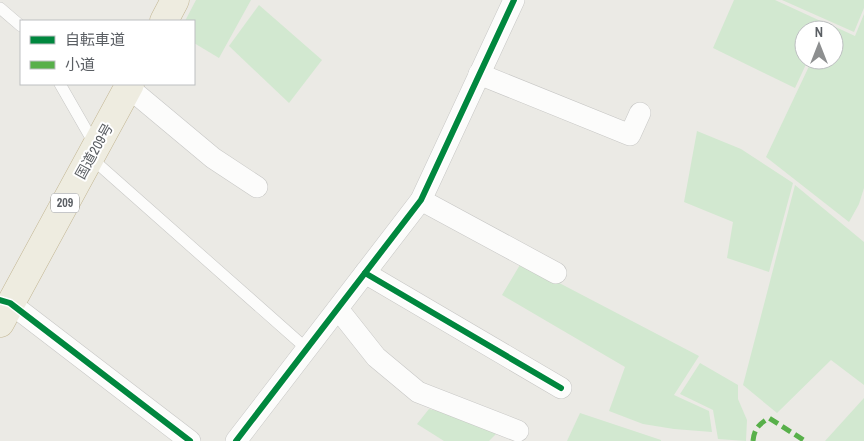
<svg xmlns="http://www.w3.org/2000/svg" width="864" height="441" viewBox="0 0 864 441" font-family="'Archivo Narrow','Noto Sans JP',sans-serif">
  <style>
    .green { fill: #d2e8d0 }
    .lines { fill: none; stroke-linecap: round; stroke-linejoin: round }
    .lane-casing { stroke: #c7c7c5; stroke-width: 12 }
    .street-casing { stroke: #c7c7c5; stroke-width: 22 }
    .highway-casing { stroke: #c2b692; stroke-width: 29 }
    .lane { stroke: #fcfcfb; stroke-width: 11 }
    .street { stroke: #fcfcfb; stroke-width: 21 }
    .highway { stroke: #eeece0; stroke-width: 28 }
    .quiet { stroke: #58b04a; stroke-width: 5; stroke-dasharray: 10 5; stroke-linecap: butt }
    .cycleway-casing { stroke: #fff; stroke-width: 9 }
    .cycleway { stroke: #00873e; stroke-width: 6 }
    .labels { text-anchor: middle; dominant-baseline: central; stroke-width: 4; stroke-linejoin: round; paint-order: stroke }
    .shield { fill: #fff; stroke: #8c8e92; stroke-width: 1 }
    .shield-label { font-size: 12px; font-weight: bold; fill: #5a5e63 }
    .street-label { font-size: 14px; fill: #5a5e63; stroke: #fff }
  </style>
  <rect width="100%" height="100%" fill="#ebeae5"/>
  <g class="green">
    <polygon points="196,0 251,0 219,58 194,43 194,21 185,21"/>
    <polygon points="734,0 775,0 825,23 822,30 804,30 804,60 808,60 795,88 713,48"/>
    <polygon points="782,0 864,0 864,8 854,32"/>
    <polygon points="259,5 322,60 289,103 229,46"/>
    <polygon points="864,14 864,188 859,204 849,222 766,157 812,60 834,60 834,30 826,30 829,24 855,36"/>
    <polygon points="697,131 741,149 793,183 769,272 727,258 733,222 684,202"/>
    <polygon points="795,185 864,242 864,385 831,360 777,413 743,385"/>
    <polygon points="521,263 699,356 674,395 709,411 712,432 674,429 643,424 609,411 625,367 502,295"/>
    <polygon points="700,363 738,385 738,399 747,420 746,441 718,439 713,410 680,394"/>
    <polygon points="864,398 864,441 825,441"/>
    <polygon points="429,409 493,424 499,431 489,441 444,441 417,424"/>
    <polygon points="580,413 661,440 661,441 567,441"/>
  </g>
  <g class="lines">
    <g class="lane-casing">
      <g id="lane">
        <polyline points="0,8 21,26"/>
        <polyline points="60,84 95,145"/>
        <polyline points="90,157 307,349"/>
      </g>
    </g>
    <g class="street-casing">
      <g id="street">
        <polyline points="479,74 630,135 640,113"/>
        <polyline points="128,87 213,158 257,187"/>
        <polyline points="421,200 556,273"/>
        <polyline points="365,273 561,388"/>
        <polyline points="10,303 190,441"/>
        <polyline points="338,309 376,357 418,392 518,431"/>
        <polyline points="236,441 421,200 514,0"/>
      </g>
    </g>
    <g class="highway-casing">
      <g id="highway">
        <polyline points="164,21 175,0"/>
        <polyline points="0,323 130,84"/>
      </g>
    </g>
    <use href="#lane" class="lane"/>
    <use href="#street" class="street"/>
    <use href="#highway" class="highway"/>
    <path class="quiet" d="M753,441c1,-12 6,-17 16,-23l36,23"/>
    <g class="cycleway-casing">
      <g id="cycleway">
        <polyline points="365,273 561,388"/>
        <polyline points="0,300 10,303 190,441"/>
        <polyline points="236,441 421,200 514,0"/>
      </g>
    </g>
    <use href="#cycleway" class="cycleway"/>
  </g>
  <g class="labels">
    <rect class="shield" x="51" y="193.5" width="28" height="19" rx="4"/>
    <g class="shield-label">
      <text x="65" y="203">209</text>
    </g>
    <g class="street-label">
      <text transform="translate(94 151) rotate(-61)">国道209号</text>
    </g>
  </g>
  <rect x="20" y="20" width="175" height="65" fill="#ffffff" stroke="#bdbfc1"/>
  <rect x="30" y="36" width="25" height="8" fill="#00873e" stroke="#bdbfc1"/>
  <text x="65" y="45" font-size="15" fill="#5a5e63">自転車道</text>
  <rect x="30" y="61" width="25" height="8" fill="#58b04a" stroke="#bdbfc1"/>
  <text x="65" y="70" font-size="15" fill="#5a5e63">小道</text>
  <g transform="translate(819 45)"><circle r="24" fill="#ffffff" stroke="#bdbfc1"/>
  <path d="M0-4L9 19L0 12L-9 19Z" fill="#8d8f90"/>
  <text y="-8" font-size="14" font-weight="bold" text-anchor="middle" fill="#5a5e63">N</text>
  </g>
</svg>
